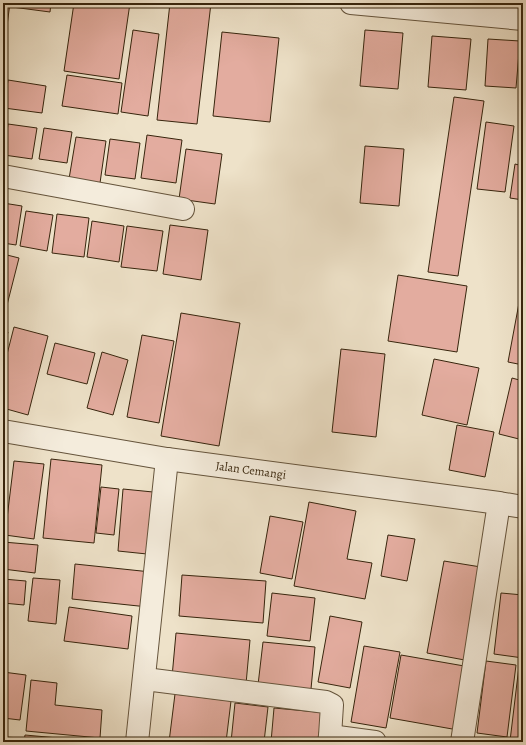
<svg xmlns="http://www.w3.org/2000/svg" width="526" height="745" viewBox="0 0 526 745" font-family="Alegreya,serif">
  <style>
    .building { fill: #e3ac9f; stroke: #37250d }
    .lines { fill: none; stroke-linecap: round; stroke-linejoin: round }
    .minor-casing { stroke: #65543c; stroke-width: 24 }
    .minor { stroke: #f4ecdc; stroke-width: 22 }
    .labels { text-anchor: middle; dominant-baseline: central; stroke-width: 3; stroke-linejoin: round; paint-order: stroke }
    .street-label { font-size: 12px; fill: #37250d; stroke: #f4ecdc }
  </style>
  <rect width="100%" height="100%" fill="#eee2c9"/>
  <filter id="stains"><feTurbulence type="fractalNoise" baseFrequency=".005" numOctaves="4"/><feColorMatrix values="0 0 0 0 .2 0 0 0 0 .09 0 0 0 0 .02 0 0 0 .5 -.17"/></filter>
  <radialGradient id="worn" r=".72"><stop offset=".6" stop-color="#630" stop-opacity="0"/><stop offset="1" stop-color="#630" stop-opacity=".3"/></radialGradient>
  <g class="building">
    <polygon points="3,3 10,3 3,56"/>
    <polygon points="13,3 51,3 50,12 12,7"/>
    <polygon points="74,3 130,3 119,79 64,71"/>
    <polygon points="170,3 211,3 197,124 157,120"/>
    <polygon points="133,30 159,34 148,116 121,112"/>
    <polygon points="365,30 403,33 398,89 360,86"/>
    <polygon points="222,32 279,38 270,122 213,116"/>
    <polygon points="432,36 471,39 466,90 428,87"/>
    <polygon points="488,39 520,41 516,88 485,86"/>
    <polygon points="67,75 122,83 118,114 62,106"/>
    <polygon points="8,80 46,86 42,113 4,108"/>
    <polygon points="454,97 484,101 458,276 428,272"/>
    <polygon points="486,122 514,126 505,192 477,189"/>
    <polygon points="8,124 37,128 32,159 4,155"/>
    <polygon points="44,128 72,132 67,163 39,159"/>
    <polygon points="147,135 182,140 176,183 141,178"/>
    <polygon points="76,137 106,141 100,183 69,179"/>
    <polygon points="110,139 140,143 135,179 105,175"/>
    <polygon points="365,146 404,149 399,206 360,203"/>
    <polygon points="186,149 222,154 215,204 179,199"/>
    <polygon points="515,164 523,166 523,200 510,198"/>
    <polygon points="3,203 22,206 16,245 3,243"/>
    <polygon points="26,211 53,215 47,251 20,246"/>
    <polygon points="57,214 89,218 84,257 52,253"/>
    <polygon points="92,221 124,226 119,262 87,257"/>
    <polygon points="170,225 208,230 201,280 163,274"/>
    <polygon points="127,226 163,231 157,271 121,267"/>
    <polygon points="3,254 19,258 6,309 3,308"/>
    <polygon points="398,275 467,286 457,352 388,341"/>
    <polygon points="519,303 523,304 523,365 508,362"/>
    <polygon points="181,313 240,323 219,446 161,436"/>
    <polygon points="14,327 48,336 28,415 3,408 3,370"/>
    <polygon points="3,330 8,332 3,350"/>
    <polygon points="142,335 174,341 159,423 127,417"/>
    <polygon points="55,343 95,353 87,384 47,374"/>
    <polygon points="341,349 385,354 376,437 332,432"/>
    <polygon points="102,352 128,360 113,415 87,408"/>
    <polygon points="434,359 479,368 467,425 422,415"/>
    <polygon points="512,378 523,381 523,440 499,434"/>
    <polygon points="457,425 494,432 485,477 449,470"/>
    <polygon points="51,459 102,465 94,543 43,538"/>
    <polygon points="14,461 44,464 34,539 5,535"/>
    <polygon points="101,487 119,489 114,535 96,533"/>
    <polygon points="123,489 153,492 147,554 118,551"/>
    <polygon points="309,502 356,511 347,559 372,563 365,599 294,586"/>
    <polygon points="270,516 303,522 292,579 260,573"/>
    <polygon points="388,535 415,539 407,581 381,576"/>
    <polygon points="3,542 38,545 35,573 3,569"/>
    <polygon points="444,561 487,568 470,661 427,653"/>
    <polygon points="75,564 151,572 148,607 72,599"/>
    <polygon points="182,575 266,581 263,623 179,616"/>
    <polygon points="33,578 60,580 56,624 28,621"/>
    <polygon points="3,579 26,581 24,605 3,603"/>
    <polygon points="272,593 315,598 310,641 267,636"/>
    <polygon points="501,593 523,595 523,658 494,654"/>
    <polygon points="69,607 132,616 128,649 64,641"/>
    <polygon points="330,616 362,622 350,688 318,682"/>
    <polygon points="176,633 250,640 246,684 172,677"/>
    <polygon points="263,642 315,647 311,689 258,685"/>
    <polygon points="364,646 400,652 386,728 351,722"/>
    <polygon points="401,655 470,667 458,730 390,718"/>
    <polygon points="486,661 516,665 507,737 477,733"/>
    <polygon points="519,666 523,667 523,742 510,741"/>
    <polygon points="3,672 26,675 20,720 3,718"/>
    <polygon points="31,680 57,683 55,705 102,710 100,738 26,731"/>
    <polygon points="175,694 231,701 226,742 169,742"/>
    <polygon points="235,703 268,707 264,742 231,742"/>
    <polygon points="274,708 328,713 325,742 271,742"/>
    <polygon points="25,735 58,738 58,742 24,742"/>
    <polygon points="3,737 23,738 23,742 3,742"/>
    <polygon points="62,740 88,742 62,742"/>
  </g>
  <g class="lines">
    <g class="minor-casing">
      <g id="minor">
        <polyline points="351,3 523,19"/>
        <polyline points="3,176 183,209"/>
        <path id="s1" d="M3,431l164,28 332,44 24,4"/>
        <polyline points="145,679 326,702 332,705 330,736"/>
        <polyline points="137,742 167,459"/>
        <polyline points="329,742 330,736 375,742"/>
        <polyline points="462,742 499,503"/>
      </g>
    </g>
    <use href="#minor" class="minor"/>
  </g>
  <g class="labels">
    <g class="street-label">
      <text stroke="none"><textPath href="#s1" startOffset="251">Jalan Cemangi</textPath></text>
    </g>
  </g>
  <rect width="526" height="745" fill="none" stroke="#eee2c9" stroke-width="16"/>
  <rect x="4" y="4" width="518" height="737" fill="none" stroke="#37250d" stroke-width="2"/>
  <rect x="8" y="8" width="510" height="729" fill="none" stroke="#37250d"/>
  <rect width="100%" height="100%" filter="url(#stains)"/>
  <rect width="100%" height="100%" fill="url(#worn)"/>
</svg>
